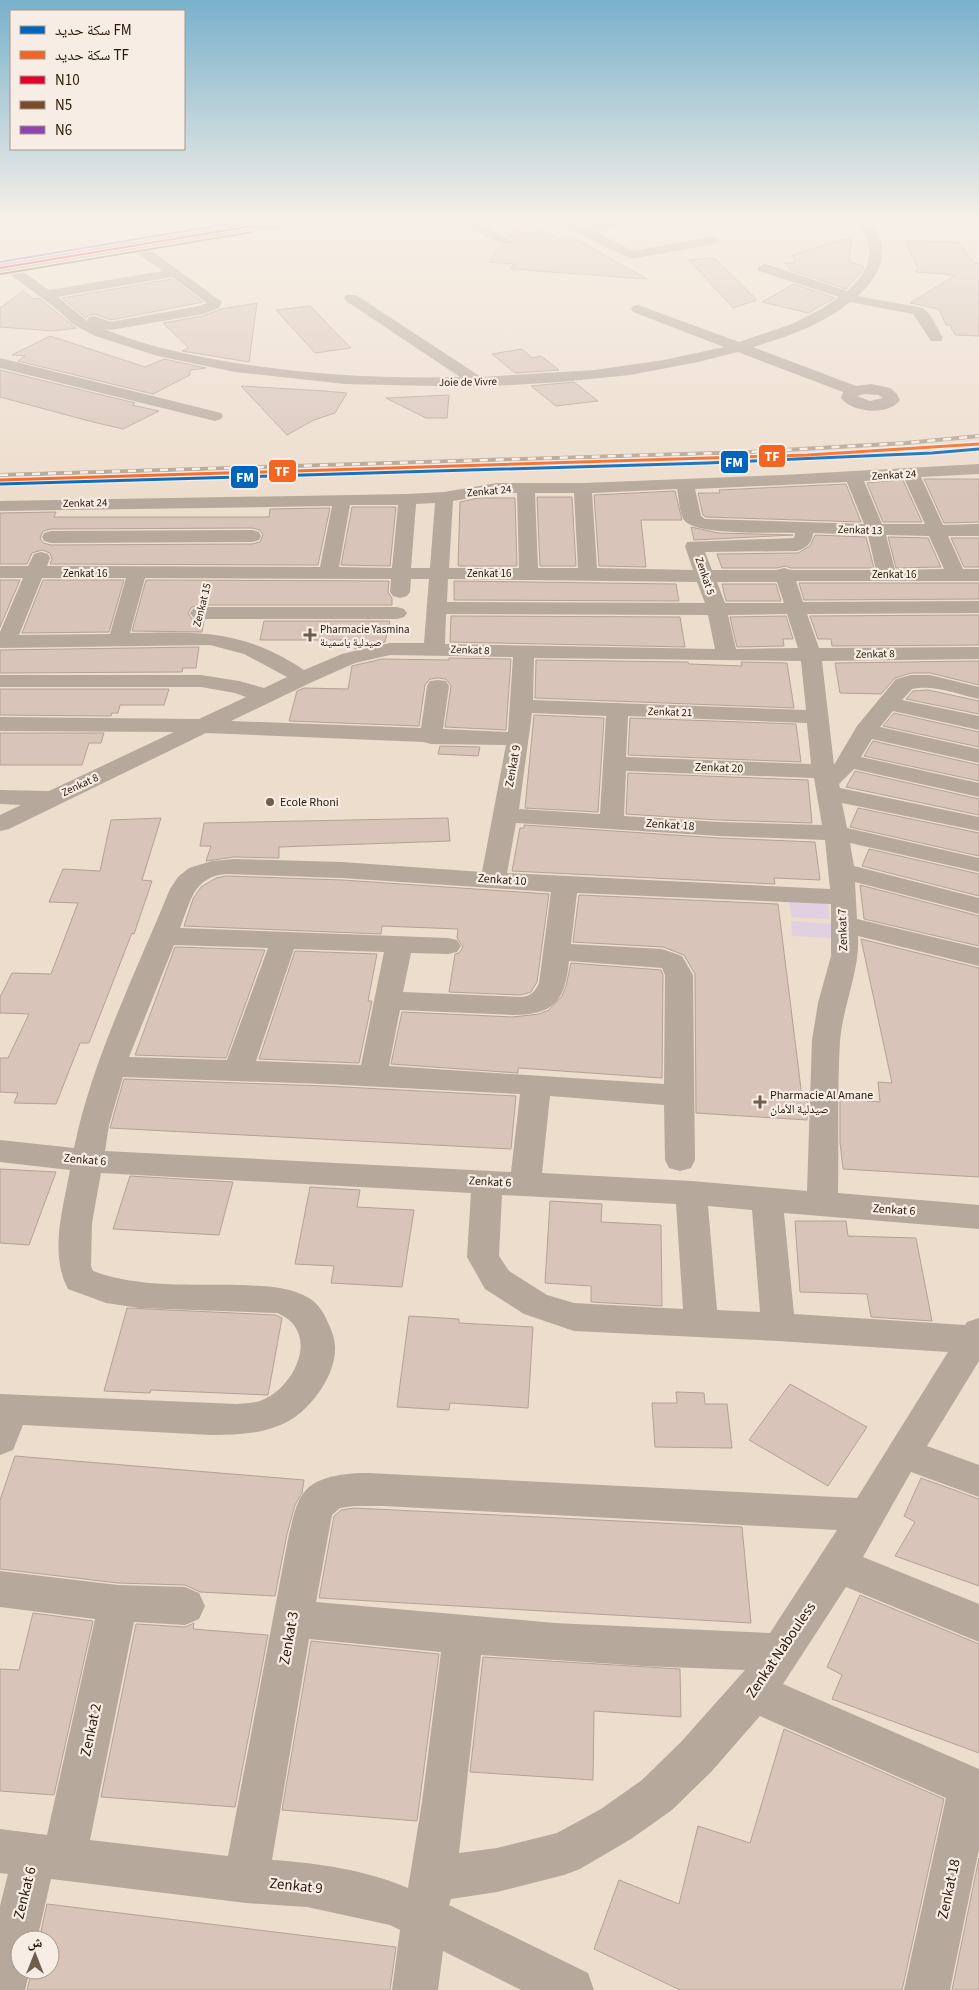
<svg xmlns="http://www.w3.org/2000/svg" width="979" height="1990" viewBox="0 0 979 1990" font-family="'Source Sans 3','Noto Naskh Arabic',sans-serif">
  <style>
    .green { fill: #e1cfe2 }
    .building { fill: #d8c4b8; stroke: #b4a295; fill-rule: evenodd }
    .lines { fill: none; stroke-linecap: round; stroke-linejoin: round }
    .minor { fill: #b6a89b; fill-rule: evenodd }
    .major { fill: #b6a694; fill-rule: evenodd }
    .rail-casing { stroke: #b1a497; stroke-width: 4 }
    .rail { stroke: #f7ede4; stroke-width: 2.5; stroke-dasharray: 8; stroke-linecap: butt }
    .bus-1-casing { stroke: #f7ede4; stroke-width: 4 }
    .bus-2-casing { stroke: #f7ede4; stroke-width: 4 }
    .bus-3-casing { stroke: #f7ede4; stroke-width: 4 }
    .bus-1 { stroke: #e4002b; stroke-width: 2 }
    .bus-2 { stroke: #7a4b2a; stroke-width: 2 }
    .bus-3 { stroke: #8e44ad; stroke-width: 2 }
    .rail-1-casing { stroke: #f7ede4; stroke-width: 5.5 }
    .rail-2-casing { stroke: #f7ede4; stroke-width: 5.5 }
    .rail-1 { stroke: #0065bd; stroke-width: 3 }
    .rail-2 { stroke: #f26522; stroke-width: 3 }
    .poi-dot { fill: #6f5e4c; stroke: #f7ede4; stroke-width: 2 }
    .labels { text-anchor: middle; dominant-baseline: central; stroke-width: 4.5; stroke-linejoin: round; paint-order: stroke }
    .far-street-label { font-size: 11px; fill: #2b1906; stroke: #f7ede4 }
    .far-poi-label { font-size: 11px; fill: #2b1906; stroke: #f7ede4; text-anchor: start }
    .street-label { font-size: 12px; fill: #2b1906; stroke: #f7ede4 }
    .poi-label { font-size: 12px; fill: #2b1906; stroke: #f7ede4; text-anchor: start }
    .near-street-label { font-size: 15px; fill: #2b1906; stroke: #f7ede4 }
    .line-badge { stroke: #f7ede4; stroke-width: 2 }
    .badge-label { font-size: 14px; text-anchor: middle; font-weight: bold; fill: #fff }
  </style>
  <rect width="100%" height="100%" fill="#edddcd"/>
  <g class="green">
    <polygon points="788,897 827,899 830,919 792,917"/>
    <polygon points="791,921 831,924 834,938 792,936"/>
  </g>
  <g class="building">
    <polygon points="529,222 557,239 572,237 647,279 511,269 514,264 489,262 501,246 512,246 514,240 508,237 519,223"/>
    <polygon points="852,237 849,262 864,266 861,273 846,289 790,270 785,263 795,263 792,255"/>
    <polygon points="905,241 959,242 975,264 979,262 979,336 955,335 950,325 946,325 939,309 910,303 956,275 916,272 918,268"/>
    <polygon points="715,258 757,300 733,308 689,260"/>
    <polygon points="172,279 203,302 111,320 95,314 89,315 86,318 62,298"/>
    <polygon points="794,284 835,298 808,313 762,302"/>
    <polygon points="23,291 33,299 39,298 76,328 53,331 0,327 0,308"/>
    <polygon points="257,303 249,362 182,351 189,348 163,323 203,316 221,309"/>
    <polygon points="310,306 351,348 315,353 276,310"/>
    <polygon points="50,336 145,367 164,359 206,368 190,370 190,375 153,394 18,361 25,356 12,355"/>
    <polygon points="522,349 532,358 541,356 559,370 515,373 492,354"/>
    <polygon points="0,370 135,403 132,405 159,411 123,429 89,421 0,397"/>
    <polygon points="574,382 598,401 556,406 531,386"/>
    <polygon points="241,386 325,391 347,393 335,413 314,420 287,435"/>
    <polygon points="449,395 447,418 426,418 386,398"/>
    <polygon points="924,479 979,479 979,522 944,523"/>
    <polygon points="898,480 903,480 922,522 883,522 867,483"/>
    <polygon points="846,484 861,522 706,517 703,515 698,493 720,493 719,490"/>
    <polygon points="675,491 682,520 641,520 646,567 599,566 594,495"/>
    <polygon points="537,497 572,497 576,566 540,566"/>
    <polygon points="478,498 515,498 517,566 458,566 460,502"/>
    <polygon points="352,507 396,507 390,566 341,565"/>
    <path d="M330,508l-12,57 -268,-1 2,-5 -2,-6 -8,-3 -10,3 -5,11h-27v-51l56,-1 -2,5h215l1,-8zM252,528l8,2 3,5 -3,7 -8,2 -201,1 -8,-2 -3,-5 3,-7 8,-2z"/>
    <polygon points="691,527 718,533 793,535 694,540"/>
    <polygon points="815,535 866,537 874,568 791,568 785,566 777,568 722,568 717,554 798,553 810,546"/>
    <polygon points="888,537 928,538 941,567 896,568"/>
    <polygon points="951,538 979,538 979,567 964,567"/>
    <polygon points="0,580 20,580 0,627"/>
    <polygon points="43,580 124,580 109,632 22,633"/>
    <polygon points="146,580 389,581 388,592 392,598 392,605 200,605 192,607 188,613 192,619 204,621 202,632 132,631"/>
    <polygon points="454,581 676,584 679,601 454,600"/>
    <polygon points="799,583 979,583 979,599 804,600"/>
    <polygon points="722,584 776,584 781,601 726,601"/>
    <polygon points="979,615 979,645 832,646 831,639 818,639 810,616"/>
    <polygon points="451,616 680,617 685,647 450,642"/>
    <polygon points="786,616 793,639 783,639 784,646 737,647 730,617"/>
    <polygon points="264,621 390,621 385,642 355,649 357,640 260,640"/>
    <polygon points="199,647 196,668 183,668 182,672 0,673 0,650"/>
    <polygon points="449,658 511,659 506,730 445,727 451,686 446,679 438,678 430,679 425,685 419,726 289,721 297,691 304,688 348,689 352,666 356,665 382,659 449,660"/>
    <polygon points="536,660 688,662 689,664 742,666 741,662 787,663 794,708 535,698"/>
    <polygon points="979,661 979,685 930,673 911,673 895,678 881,694 840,693 835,663"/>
    <polygon points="0,689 169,689 164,705 120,705 118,713 112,713 111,716 0,715"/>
    <polygon points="928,690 979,701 979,714 906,699 913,691"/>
    <polygon points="894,713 979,732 979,747 883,726"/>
    <polygon points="534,715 604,718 598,812 525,808"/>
    <polygon points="630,718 796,724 801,762 628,755"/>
    <polygon points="0,733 104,733 101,743 89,743 82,765 0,765"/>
    <polygon points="873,741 979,765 979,781 864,756"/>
    <polygon points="440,746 480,747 478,756 438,754"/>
    <polygon points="855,771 979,799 979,815 846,787"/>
    <polygon points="628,773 808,780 812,823 719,820 626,814"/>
    <polygon points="858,808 979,833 979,856 850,827"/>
    <polygon points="161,818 142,880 152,881 134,934 132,933 89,1043 80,1043 56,1104 14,1103 18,1093 0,1092 0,1058 8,1058 29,1014 0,1013 0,997 12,973 51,974 78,903 49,902 63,869 100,871 111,820"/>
    <polygon points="448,818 450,841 279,847 279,858 234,857 206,861 211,846 200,846 204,823"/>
    <polygon points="524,825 719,838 815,842 820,880 774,878 775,884 512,871 520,828 524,828"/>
    <polygon points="869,849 979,874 979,896 862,866"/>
    <polygon points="226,876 342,880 549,894 537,982 531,992 521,995 449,992 455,954 459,953 463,947 457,938 458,929 382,926 381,934 184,926 193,899 201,887 216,878"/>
    <polygon points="860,885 979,916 979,946 864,919"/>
    <polygon points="579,895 778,904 802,1097 808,1098 807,1120 696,1113 695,974 684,955 663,947 573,942"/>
    <polygon points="861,939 979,968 979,1177 843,1169 840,1142 840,1099 880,1102 878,1082 892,1083"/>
    <polygon points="175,947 265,950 226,1058 135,1055"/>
    <polygon points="295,951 377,954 368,1001 372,1001 359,1063 259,1059"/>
    <polygon points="571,963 661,970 663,975 662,1078 518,1068 518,1073 391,1064 402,1012 513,1017 539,1014 549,1010 562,996 566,986"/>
    <polygon points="124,1079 324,1086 516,1096 511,1149 110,1128"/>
    <polygon points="0,1169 56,1172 29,1245 0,1243"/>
    <polygon points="130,1176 233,1182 219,1235 113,1229"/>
    <polygon points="310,1187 360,1190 357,1207 414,1210 402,1287 331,1283 334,1266 295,1264"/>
    <polygon points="550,1201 602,1204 601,1222 661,1225 662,1306 591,1302 591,1286 545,1283"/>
    <polygon points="795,1221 846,1221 848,1236 916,1238 932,1321 871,1317 867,1294 800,1292"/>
    <polygon points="127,1308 276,1315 282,1318 268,1395 151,1390 150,1393 104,1391"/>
    <polygon points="409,1316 459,1319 459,1323 533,1327 528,1408 450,1403 449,1410 397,1407"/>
    <polygon points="790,1384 867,1427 828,1486 749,1440"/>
    <polygon points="676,1392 704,1393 705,1404 727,1404 732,1448 655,1447 652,1403 677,1403"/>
    <polygon points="15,1456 304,1480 302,1493 295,1505 287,1534 275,1596 200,1592 185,1585 118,1583 0,1569 0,1500"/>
    <polygon points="921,1478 979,1499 979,1586 895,1556 915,1522 904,1516"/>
    <polygon points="354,1508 742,1527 751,1623 319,1598 334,1516 341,1510"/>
    <polygon points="860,1595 979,1644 979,1753 832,1699 842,1675 827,1667"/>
    <polygon points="33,1613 93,1621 54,1795 0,1791 0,1669 19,1670"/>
    <polygon points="194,1623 193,1629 268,1635 235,1807 101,1797 136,1624 185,1627"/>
    <polygon points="311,1641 439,1654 417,1821 282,1810"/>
    <polygon points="483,1657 680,1669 681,1717 594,1711 593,1780 470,1772"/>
    <polygon points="784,1729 944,1799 902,1990 680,1990 594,1949 619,1880 679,1904 698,1826 750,1843"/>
    <polygon points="979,1858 979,1990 952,1990"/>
    <polygon points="47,1904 396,1947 390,1990 27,1990 32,1970 50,1970 50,1940 39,1940"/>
  </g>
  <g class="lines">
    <g class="minor">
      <polygon points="223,219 249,219 250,221 244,225 225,222"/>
      <polygon points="456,219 471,219 512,241 511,244 501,244 458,222"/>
      <polygon points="553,219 568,219 583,226 620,219 645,219 639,223 594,231 633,251 714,236 720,240 714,244 631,259 555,222"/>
      <path d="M857,219h12c22,30 15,52 -11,77l65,12 7,7 13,23 -2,3h-10l-18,-27 -63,-12c-28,23 -63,35 -97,45l103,39 15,-2 19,4 6,5 4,7c-11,16 -48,13 -59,-2l2,-6 -105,-40 -40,10 -68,13 -70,7 -82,5 -133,-3 -110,-12 -77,-16 -63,-20 -22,-12 -19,-17 -54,-40 2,-3h10l37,26 114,-19 -32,-22 -1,-3 1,-3h10l81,59 -3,6 -16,6 -92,16 -7,-1c36,15 75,24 114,31 80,14 161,19 242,17l-114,-76 -2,-3 2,-3h10l125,82 114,-7 69,-10 60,-13 -91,-35 -2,-3 2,-3 5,-1 101,37 53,-18 31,-16 16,-11 -80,-26 -2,-3 7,-4 5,1 78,26c27,-23 28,-44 10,-72zM172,277l35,26 -8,3 -88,16 -17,-6 -5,1 -2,4 -29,-24zM864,394l14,1 5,3 -13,3 -13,-5z"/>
      <polygon points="0,358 221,413 223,416 221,419 215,421 0,368"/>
      <path d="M979,464v10l-58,3 22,48 36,-1v12h-31l15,33h16v12h-183l7,21 176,-1v12l-172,1 12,34 160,-1v12l-157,2 12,104 23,-39 39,-47 15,-4h19l49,12v12c-21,-5 -46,-15 -67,-10l-10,11 77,16v14l-86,-19 -13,16 99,22v14l-107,-24 -11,18 118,26v14l-125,-28 -15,15 1,4 139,29v14l-137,-28 5,25 132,30v14l-129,-29 4,23 125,32v16l-124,-32 2,37 122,29v18l-121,-30c2,35 -15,69 -18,105 -3,50 -1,102 -2,152l141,12v24l-195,-16 10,101 171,11 2,-3 12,-4v43l-52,85 52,19v32l-68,-25 -48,85 116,47v38l-133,-55 -63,97 196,85v80l-29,141h-46l42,-192 -186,-82 -49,56 -39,38 -41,29 -51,30 -16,6 -67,17 -46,7 -2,6 139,68 6,17h-73l-78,-39 -5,39h-46l8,-60 -10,-5 -83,-18 -61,-4 -195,-24 -14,61h-17v30h10l-5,20h-25v-84l8,-32 -8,-1v-44l47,6 48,-216 -95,-12v-36l118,14 67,2 14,6 6,13 -6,13 -14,6 -51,-3 -44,218 138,16 61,-322c4,-14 6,-32 17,-44 14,-15 43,-17 62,-17l489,25 91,-146 -170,-11 -204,-10 -50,-17 -39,-25 -18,-32 4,-64 -370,-20 -9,50 -1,43 2,5c45,17 99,13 147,14 24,1 48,1 69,13 8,5 13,12 17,20 4,9 9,19 9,29 1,26 -20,56 -40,70 -25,17 -56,18 -84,18l-188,-10 -10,25 -13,5v-61l237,10c8,-1 16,-1 23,-3 35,-12 62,-70 17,-88l-138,-5 -33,-5 -38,-14c-19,-36 -5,-80 2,-119l-70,-8v-22l74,8c18,-88 62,-176 96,-259l8,-12 11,-9 23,-7 22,-2 108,3 140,10 24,-127 -75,-1 -8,-2 -217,-9 -197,96 -9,2v-16l21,-10 -21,-1v-14l49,1 125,-59 -174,-1v-14l199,2 47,-22 -11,-4 -34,-6h-201v-12h201l38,6 25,7 23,-11 -43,-23 -34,-9 -210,3v-16l23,-54h-23v-12h28l6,-12 7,-2 7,2 2,4 -3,8 273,1 12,-61 -332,5v-10l407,-7 37,-2 53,-9h86l200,-8zM904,478l21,46h-43l-18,-43zM847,482l17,42 -159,-5 -4,-3 -6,-27zM677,489c2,9 2,23 7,31 11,16 90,12 111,13l-1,5 -107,4 -2,4 8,24 -96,-2 -5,-75zM497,493h20l2,75h-70l4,-67zM535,493h39l4,75h-40zM435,503l-5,65h-19l5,-64zM350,505h48l-6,63 -53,-1zM813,533l55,2 8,35h-85l-7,-2 -7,2h-65l-7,-18 92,-1c10,-3 15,-8 16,-18zM886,535l43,1 15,33 -49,1zM42,578h84l-16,56 -91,1zM145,578l246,1 -1,13 3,4 7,2 7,-2 3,-4 1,-13h18l-5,64h-34l-48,11 -38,16c-63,-41 -102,-38 -174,-37zM448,579l249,3 8,21 -258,-1zM717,582h60l7,21h-59zM446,614l262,1 7,34 -270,-5zM787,614l11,34 -62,1 -8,-34zM390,655l123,2 -5,75 -65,-3 6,-43 -3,-5 -8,-1 -8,1 -3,5 -6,42 -190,-7 79,-38 45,-20zM534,658l267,3 5,49 -273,-10zM532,713l74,3 -6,98 -81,-5zM628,716l179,7 4,41 -185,-7zM626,771l188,7 8,47 -103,-3 -95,-6zM516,823l203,13 106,4 5,49 -323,-16zM226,874l116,4 209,14 -12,91c-4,9 -8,13 -18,14l-118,-5 8,-39 37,1 9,-2 4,-6 -4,-6 -9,-2 -268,-10c11,-27 13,-51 46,-54zM577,893l254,11v52l-13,47 -6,37 -5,151 -116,-10 -149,-8 8,-77 114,9 1,55 4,8 11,3 11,-3 4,-8 -2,-185 -11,-19 -20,-7 -91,-5zM174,945l94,3 -41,112 -98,-3zM294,949l90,3 -23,113 -105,-4zM569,961l93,7 3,7 -1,109 -275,-18 11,-56 113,5c42,0 52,-15 56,-54zM123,1077l201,7 196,10 -9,78 -406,-21 4,-26zM502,1195l174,9 7,105 -109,-6 -27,-8 -38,-24 -10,-15zM708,1206l44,4 8,102 -43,-2zM354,1506h29l454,24 -67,103 -215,-10 -239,-21 16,-87 8,-7zM309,1639l132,13 -19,150 -14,86c-42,-18 -90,-25 -136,-28zM481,1655l162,11 102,4 -64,72 -39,38 -41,29 -44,24 -60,15 -38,5z"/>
      <polygon points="252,530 259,532 261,536 259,540 252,542 51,543 44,541 42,537 44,533 51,531"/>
      <polygon points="200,607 397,607 404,609 407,613 404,617 397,619 200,619 193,617 190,613 193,609"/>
    </g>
    <path class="major" d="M239,219h13l-1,2c15,4 25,-2 39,-2l1,2c-9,10 -25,11 -38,9l-253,42v-8l240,-40 -2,-3z"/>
    <g class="rail-casing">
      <polyline id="rail" points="0,475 749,452 906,443 979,436"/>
    </g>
    <use href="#rail" class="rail"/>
    <g class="bus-1-casing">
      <polyline id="bus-1" points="0,268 252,226"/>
    </g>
    <g class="bus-2-casing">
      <polyline id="bus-2" points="1,274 253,232"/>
    </g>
    <g class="bus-3-casing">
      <polyline id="bus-3" points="0,262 251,220"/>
    </g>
    <use href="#bus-1" class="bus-1"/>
    <use href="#bus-2" class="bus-2"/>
    <use href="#bus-3" class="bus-3"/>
    <g class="rail-1-casing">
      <polyline id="rail-1" points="0,484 707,463 932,453 979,449"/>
    </g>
    <g class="rail-2-casing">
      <polyline id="rail-2" points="0,480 808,455 979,444"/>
    </g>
    <use href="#rail-1" class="rail-1"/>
    <use href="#rail-2" class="rail-2"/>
  </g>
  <linearGradient id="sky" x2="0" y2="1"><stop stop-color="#79b1cb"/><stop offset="0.44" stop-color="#f7f0e8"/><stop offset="1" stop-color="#f7f0e8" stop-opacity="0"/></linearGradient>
  <rect width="979" height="498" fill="url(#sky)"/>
  <g class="poi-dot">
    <path d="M307.5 627.5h5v5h5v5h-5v5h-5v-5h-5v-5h5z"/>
    <circle cx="270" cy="802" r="5"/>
    <path d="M757.5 1094.5h5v5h5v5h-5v5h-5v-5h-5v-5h5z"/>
  </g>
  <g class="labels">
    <g class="far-street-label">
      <text transform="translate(468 382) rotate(-1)">Joie de Vivre</text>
      <text transform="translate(894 475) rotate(-3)">Zenkat 24</text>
      <text transform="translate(489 491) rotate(-5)">Zenkat 24</text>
      <text transform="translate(85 503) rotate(-1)">Zenkat 24</text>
      <text transform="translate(860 530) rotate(2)">Zenkat 13</text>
      <text x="85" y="573">Zenkat 16</text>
      <text x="489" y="573">Zenkat 16</text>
      <text x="894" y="574">Zenkat 16</text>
      <text transform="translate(705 576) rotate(71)">Zenkat 5</text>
      <text transform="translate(202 605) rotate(-76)">Zenkat 15</text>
      <text transform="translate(470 650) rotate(2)">Zenkat 8</text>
      <text transform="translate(875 654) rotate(-1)">Zenkat 8</text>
      <text transform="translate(670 712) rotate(2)">Zenkat 21</text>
      <text transform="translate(80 785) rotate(-25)">Zenkat 8</text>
    </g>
    <g class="far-poi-label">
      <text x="320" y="629">Pharmacie Yasmina<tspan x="320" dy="13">صيدلية ياسمينة</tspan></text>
    </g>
    <g class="street-label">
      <text transform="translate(513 766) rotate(-80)">Zenkat 9</text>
      <text transform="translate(719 768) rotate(2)">Zenkat 20</text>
      <text transform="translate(670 825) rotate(4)">Zenkat 18</text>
      <text transform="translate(502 880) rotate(4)">Zenkat 10</text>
      <text transform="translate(843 930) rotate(-92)">Zenkat 7</text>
      <text transform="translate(85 1160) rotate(5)">Zenkat 6</text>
      <text transform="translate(490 1182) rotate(3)">Zenkat 6</text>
      <text transform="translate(894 1210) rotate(4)">Zenkat 6</text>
    </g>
    <g class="poi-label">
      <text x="280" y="802">Ecole Rhoni</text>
      <text x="770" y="1095">Pharmacie Al Amane<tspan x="770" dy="14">صيدلية الأمان</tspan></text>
    </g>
    <g class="near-street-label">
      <text transform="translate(289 1638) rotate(-80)">Zenkat 3</text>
      <text transform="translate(781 1650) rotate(-56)">Zenkat Nabouless</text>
      <text transform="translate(91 1730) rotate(-78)">Zenkat 2</text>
      <text transform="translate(296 1886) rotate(6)">Zenkat 9</text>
      <text transform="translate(949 1889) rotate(-78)">Zenkat 18</text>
      <text transform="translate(25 1893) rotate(-76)">Zenkat 6</text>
    </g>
  </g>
  <g class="line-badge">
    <rect x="758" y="444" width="28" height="24" rx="5" fill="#f26522"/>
    <rect x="720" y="450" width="29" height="24" rx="5" fill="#0065bd"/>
    <rect x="268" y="459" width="29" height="24" rx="5" fill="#f26522"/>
    <rect x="230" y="465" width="29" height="24" rx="5" fill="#0065bd"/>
  </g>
  <g class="badge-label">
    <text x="772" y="461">TF</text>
    <text x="734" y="467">FM</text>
    <text x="282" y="476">TF</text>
    <text x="245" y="482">FM</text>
  </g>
  <rect x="10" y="10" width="175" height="140" fill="#f7ede4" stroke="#a5988b"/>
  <rect x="20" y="26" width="25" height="8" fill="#0065bd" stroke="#a5988b"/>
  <text x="55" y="35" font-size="15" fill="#2b1906">سكة حديد FM</text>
  <rect x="20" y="51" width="25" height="8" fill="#f26522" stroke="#a5988b"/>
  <text x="55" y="60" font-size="15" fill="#2b1906">سكة حديد TF</text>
  <rect x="20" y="76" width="25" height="8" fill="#e4002b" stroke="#a5988b"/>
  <text x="55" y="85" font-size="15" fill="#2b1906">N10</text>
  <rect x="20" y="101" width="25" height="8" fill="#7a4b2a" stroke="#a5988b"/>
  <text x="55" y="110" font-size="15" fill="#2b1906">N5</text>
  <rect x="20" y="126" width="25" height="8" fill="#8e44ad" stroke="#a5988b"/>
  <text x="55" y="135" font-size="15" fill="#2b1906">N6</text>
  <g transform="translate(35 1955)"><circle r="24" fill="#f7ede4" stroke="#a5988b"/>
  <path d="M0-4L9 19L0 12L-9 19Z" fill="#6f5e4c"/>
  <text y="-8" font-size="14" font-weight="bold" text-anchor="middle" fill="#2b1906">ش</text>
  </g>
</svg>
